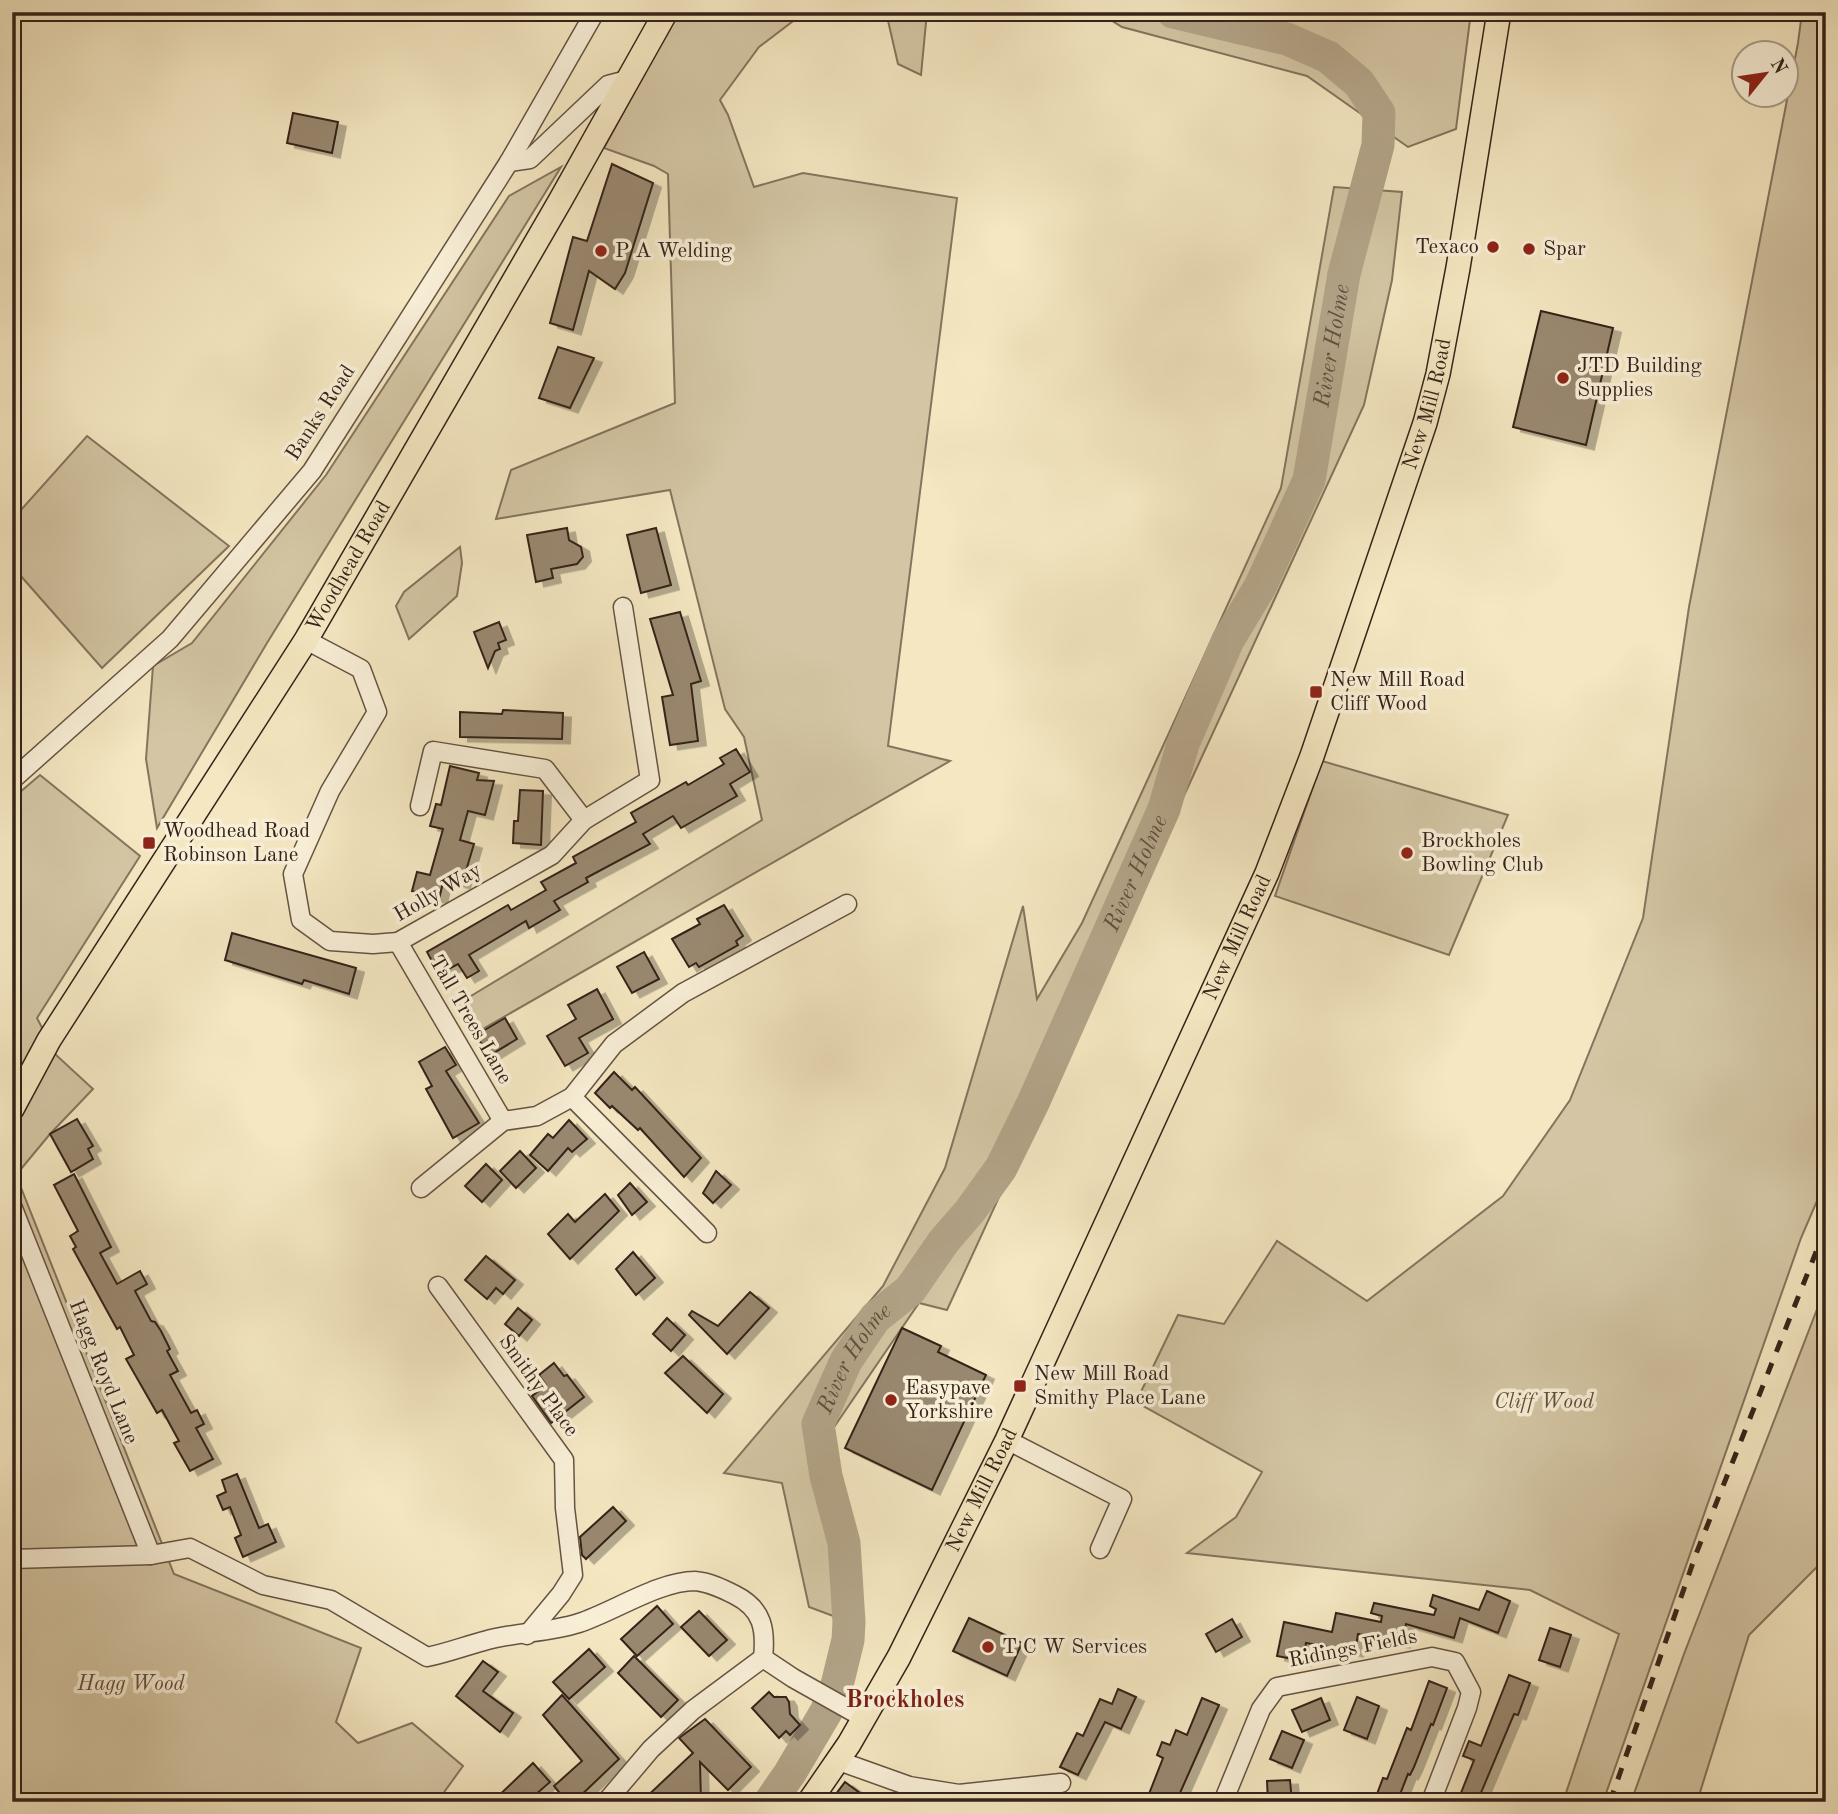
<svg xmlns="http://www.w3.org/2000/svg" width="1838" height="1814" viewBox="0 0 1838 1814" font-family="'Old Standard TT',serif">
  <style>
    .green { fill: #d4c6a4; stroke: #85745e; stroke-width: 2 }
    .lines { fill: none; stroke-linecap: round; stroke-linejoin: round }
    .river { stroke: #b3a488; stroke-width: 33 }
    .building { fill: #998870; stroke: #362219; stroke-width: 2; filter: url(#shadow) }
    .minor-casing { stroke: #665343; stroke-width: 21 }
    .major-casing { stroke: #362219; stroke-width: 26 }
    .minor { stroke: #f8efd7; stroke-width: 18 }
    .major { stroke: #f4e7c1; stroke-width: 23 }
    .rail { stroke: #362219; stroke-width: 5; stroke-dasharray: 12 12; stroke-linecap: butt }
    .poi-dot { fill: #8f2418; stroke: #f8efd7; stroke-width: 2.5 }
    .labels { text-anchor: middle; dominant-baseline: central; stroke-width: 7; stroke-linejoin: round; paint-order: stroke }
    .poi-label { font-size: 21px; fill: #362219; stroke: #f8efd7; text-anchor: start }
    .street-label { font-size: 21px; fill: #362219; stroke: #f8efd7 }
    .park-label { font-size: 21px; font-style: italic; fill: #5e4b3c; stroke: #f8efd7 }
    .water-label { font-size: 23px; font-style: italic; fill: #625040; stroke: #f8efd7 }
    .quarter-label { font-size: 24px; font-weight: bold; fill: #7a1f14; stroke: #f8efd7 }
  </style>
  <defs>
    <filter id="shadow"><feDropShadow dx="8" dy="4.5" stdDeviation="0" flood-color="#0004"/></filter>
  </defs>
  <rect width="100%" height="100%" fill="#f4e7c1"/>
  <filter id="stains"><feTurbulence type="fractalNoise" baseFrequency=".00286" numOctaves="4"/><feColorMatrix values="0 0 0 0 .2 0 0 0 0 .09 0 0 0 0 .02 0 0 0 .5 -.17"/></filter>
  <radialGradient id="worn" r=".72"><stop offset=".6" stop-color="#630" stop-opacity="0"/><stop offset="1" stop-color="#630" stop-opacity=".3"/></radialGradient>
  <g class="green">
    <polygon points="678,12 805,12 759,47 720,100 728,115 754,187 803,173 957,198 888,746 950,761 474,1034 456,1005 762,820 744,737 725,709 670,490 496,519 511,470 675,403 668,174 654,166 604,148"/>
    <polygon points="886,12 927,12 921,75 898,64"/>
    <polygon points="1098,12 1471,12 1456,129 1408,147 1307,76 1122,27"/>
    <polygon points="1802,12 1826,12 1826,1180 1801,1238 1603,1802 1563,1802 1619,1634 1530,1590 1187,1553 1236,1517 1262,1472 1136,1402 1178,1315 1224,1324 1277,1241 1367,1301 1503,1196 1570,1100 1643,918 1689,607 1798,43"/>
    <polygon points="561,167 267,643 157,828 146,759 153,666 192,643 326,475 509,196"/>
    <polygon points="1334,187 1402,192 1392,280 1364,405 947,1310 919,1303 830,1433 844,1620 809,1607 782,1483 724,1473 883,1286 945,1168 1023,906 1037,999 1082,923 1281,488"/>
    <polygon points="87,436 229,546 102,668 12,566 12,520"/>
    <polygon points="460,547 462,563 457,596 409,639 396,606 404,592"/>
    <polygon points="1322,761 1508,815 1449,955 1275,896"/>
    <polygon points="40,775 140,856 37,1018 56,1055 93,1089 50,1134 16,1175 174,1574 361,1648 336,1722 358,1743 412,1723 463,1766 437,1802 12,1802 12,799"/>
    <polygon points="1826,1286 1826,1549 1817,1567 1749,1635 1697,1802 1631,1802 1684,1654"/>
  </g>
  <g class="lines">
    <path class="river" id="s1" d="M770,1802l20,-29 36,-61 11,-27 11,-45 1,-18 -5,-79 -18,-67 -8,-52 28,-63 29,-43 35,-28 34,-49 26,-30 31,-43 32,-65 131,-294 19,-65 45,-104 32,-53 49,-107 35,-206 34,-129 1,-32 -20,-30 -31,-26 -41,-18 -114,-27"/>
  </g>
  <g class="building">
    <polygon points="293,113 338,122 332,153 287,143"/>
    <polygon points="612,164 653,183 625,273 615,289 589,271 573,330 550,323 573,237 587,241"/>
    <polygon points="1541,311 1613,328 1586,445 1513,427"/>
    <polygon points="558,347 594,358 570,408 539,398"/>
    <polygon points="567,528 569,540 581,547 583,557 577,564 551,569 553,578 536,582 527,535"/>
    <polygon points="656,528 671,585 641,593 627,535"/>
    <polygon points="680,612 701,681 691,684 698,741 670,745 662,697 673,695 650,619"/>
    <polygon points="499,622 506,640 498,643 500,649 495,651 488,668 474,632"/>
    <polygon points="503,710 563,713 562,739 460,737 460,712 502,714"/>
    <polygon points="736,749 750,772 730,784 737,796 681,828 673,816 643,834 650,844 586,878 588,882 554,901 560,910 529,928 526,921 469,955 479,971 467,978 458,964 439,974 427,952 508,905 511,910 546,890 541,882 576,863 573,857 636,822 631,813 686,782 688,785 724,764 720,758"/>
    <polygon points="450,766 479,773 477,780 494,781 485,815 468,811 460,840 474,844 462,884 444,879 439,899 412,891 417,872 430,875 443,829 430,826 436,804 441,805"/>
    <polygon points="520,790 543,791 541,845 513,843 514,821 518,821"/>
    <polygon points="724,905 743,936 736,941 738,945 699,967 696,963 689,967 672,939 700,924 697,919"/>
    <polygon points="232,933 356,968 349,994 304,980 302,984 225,960"/>
    <polygon points="644,952 659,979 632,993 617,967"/>
    <polygon points="597,989 613,1019 579,1038 588,1053 565,1066 547,1036 576,1019 568,1005"/>
    <polygon points="505,1018 517,1039 489,1056 476,1035"/>
    <polygon points="445,1047 456,1065 446,1071 479,1123 453,1138 426,1089 432,1086 419,1062"/>
    <polygon points="614,1072 632,1090 635,1087 701,1158 684,1177 640,1128 638,1130 612,1106 610,1108 595,1093"/>
    <polygon points="77,1119 93,1146 88,1149 93,1159 71,1172 50,1134"/>
    <polygon points="569,1120 587,1139 572,1152 568,1148 548,1171 530,1155 548,1134 553,1138"/>
    <polygon points="520,1151 536,1168 516,1188 500,1171"/>
    <polygon points="486,1164 502,1180 482,1202 465,1186"/>
    <polygon points="716,1171 731,1185 713,1203 703,1193"/>
    <polygon points="74,1174 111,1247 100,1253 117,1284 140,1271 147,1284 135,1291 151,1321 155,1322 161,1331 170,1349 167,1351 178,1371 170,1375 191,1413 197,1410 204,1424 196,1428 213,1459 190,1471 174,1443 179,1441 162,1410 157,1413 126,1359 134,1355 120,1327 117,1329 73,1249 76,1247 70,1236 78,1231 54,1185"/>
    <polygon points="630,1183 647,1202 632,1215 618,1195"/>
    <polygon points="605,1194 619,1211 570,1259 548,1234 568,1214 575,1222"/>
    <polygon points="633,1252 655,1278 636,1295 616,1269"/>
    <polygon points="486,1256 515,1280 503,1294 496,1288 487,1299 465,1280"/>
    <polygon points="750,1292 769,1308 727,1354 689,1315 692,1311 718,1326"/>
    <polygon points="518,1308 532,1320 519,1336 505,1324"/>
    <polygon points="667,1318 685,1335 671,1351 653,1334"/>
    <polygon points="902,1328 941,1346 938,1352 986,1375 932,1490 845,1448"/>
    <polygon points="683,1356 723,1394 707,1413 665,1373"/>
    <polygon points="554,1363 564,1376 567,1375 584,1397 551,1423 532,1396 546,1385 539,1375"/>
    <polygon points="237,1474 259,1528 268,1524 276,1542 243,1557 235,1538 241,1535 230,1507 223,1510 217,1496 226,1492 222,1480"/>
    <polygon points="613,1507 626,1521 586,1559 582,1555 580,1537"/>
    <polygon points="1487,1591 1510,1601 1498,1633 1460,1618 1454,1638 1406,1624 1402,1643 1358,1634 1355,1652 1306,1643 1303,1661 1277,1656 1284,1622 1332,1632 1336,1613 1381,1622 1382,1616 1371,1613 1374,1603 1434,1615 1436,1609 1430,1606 1433,1595 1479,1610"/>
    <polygon points="657,1606 673,1624 637,1656 621,1639"/>
    <polygon points="699,1611 727,1640 709,1656 681,1627"/>
    <polygon points="969,1618 1022,1643 1007,1676 953,1651"/>
    <polygon points="1232,1619 1242,1637 1216,1652 1206,1634"/>
    <polygon points="1550,1628 1571,1635 1560,1667 1539,1660"/>
    <polygon points="589,1649 605,1667 569,1699 553,1682"/>
    <polygon points="634,1656 678,1700 661,1717 618,1673"/>
    <polygon points="483,1661 498,1672 483,1691 513,1713 500,1732 456,1696"/>
    <polygon points="1509,1675 1530,1683 1518,1715 1514,1714 1478,1800 1461,1793 1474,1760 1463,1756 1469,1741 1481,1746"/>
    <polygon points="1429,1681 1447,1688 1433,1725 1431,1724 1414,1767 1410,1775 1408,1774 1397,1802 1374,1802 1383,1778 1387,1779 1407,1728 1411,1730"/>
    <polygon points="1118,1689 1136,1697 1121,1729 1105,1722 1078,1775 1060,1767 1077,1733 1083,1736 1100,1699 1112,1704"/>
    <polygon points="769,1692 774,1697 786,1697 789,1702 790,1714 800,1725 790,1735 786,1731 779,1738 752,1708"/>
    <polygon points="562,1695 619,1759 574,1802 567,1802 554,1786 582,1761 543,1715"/>
    <polygon points="1357,1697 1379,1706 1367,1739 1344,1730"/>
    <polygon points="1202,1698 1219,1705 1176,1802 1168,1802 1149,1794 1163,1758 1157,1755 1162,1742 1170,1745 1176,1730 1187,1735"/>
    <polygon points="1321,1698 1330,1720 1302,1732 1292,1710"/>
    <polygon points="705,1719 751,1767 728,1790 700,1762 701,1802 641,1802 693,1753 679,1738"/>
    <polygon points="1282,1731 1304,1740 1292,1768 1270,1759"/>
    <polygon points="533,1763 550,1782 527,1802 492,1802"/>
    <polygon points="1290,1780 1292,1802 1268,1802 1267,1781"/>
    <polygon points="845,1782 860,1793 854,1802 830,1802"/>
  </g>
  <g class="lines">
    <g class="minor-casing">
      <g id="minor">
        <polyline points="509,162 530,159 608,85 627,80"/>
        <polyline points="306,640 361,669 377,712 330,791 293,874 301,920 330,941 373,944 398,942 552,855 584,820 650,780 623,607"/>
        <polyline points="12,780 170,639 312,471 509,162 595,12"/>
        <polyline points="420,806 433,751 545,769 584,820"/>
        <polyline points="398,942 503,1121"/>
        <polyline points="572,1097 707,1233"/>
        <polyline points="421,1188 503,1121 537,1116 572,1097 614,1044 683,993 847,904"/>
        <polyline points="12,1206 151,1555"/>
        <polyline points="438,1286 564,1460 565,1508 573,1575 561,1594 527,1635"/>
        <polyline points="1007,1440 1122,1499 1100,1549"/>
        <path d="M12,1559l139,-4 39,-7 73,37 68,15 96,57c20,-4 38,-11 57,-16 30,-9 64,-8 95,-18 34,-11 80,-42 116,-42 14,1 28,8 40,14 28,14 31,35 28,63l30,20 71,40"/>
        <polyline points="839,1761 909,1786 959,1794 1061,1783"/>
        <polyline points="606,1802 651,1749 693,1710 763,1658"/>
        <polyline points="1223,1802 1261,1709 1277,1687 1432,1657 1455,1662 1471,1692 1467,1708 1431,1802"/>
      </g>
    </g>
    <g class="major-casing">
      <g id="major">
        <path id="s2" d="M12,1109l37,-69 257,-400 254,-439 106,-189"/>
        <path id="s3" d="M809,1802l40,-58 50,-87 108,-217 260,-567 45,-117 113,-333 13,-49 20,-106 41,-256"/>
      </g>
    </g>
    <use href="#minor" class="minor"/>
    <use href="#major" class="major"/>
    <polyline class="rail" points="1610,1802 1696,1554 1826,1227"/>
  </g>
  <g class="poi-dot">
    <circle cx="1493" cy="247" r="7"/>
    <circle cx="1529" cy="249" r="7"/>
    <circle cx="601" cy="251" r="7"/>
    <circle cx="1563" cy="378" r="7"/>
    <rect x="1309" y="685" width="14" height="14" rx="3.5"/>
    <rect x="142" y="836" width="14" height="14" rx="3.5"/>
    <circle cx="1407" cy="853" r="7"/>
    <rect x="1013" y="1379" width="14" height="14" rx="3.5"/>
    <circle cx="891" cy="1400" r="7"/>
    <circle cx="988" cy="1647" r="7"/>
  </g>
  <g class="labels">
    <g class="poi-label">
      <text x="1479" y="247" text-anchor="end">Texaco</text>
      <text x="1543" y="249">Spar</text>
      <text x="615" y="251">P A Welding</text>
      <text x="1577" y="366">JTD Building<tspan x="1577" dy="24">Supplies</tspan></text>
      <text x="1330" y="680">New Mill Road<tspan x="1330" dy="24">Cliff Wood</tspan></text>
      <text x="163" y="831">Woodhead Road<tspan x="163" dy="24">Robinson Lane</tspan></text>
      <text x="1421" y="841">Brockholes<tspan x="1421" dy="24">Bowling Club</tspan></text>
      <text x="1034" y="1374">New Mill Road<tspan x="1034" dy="24">Smithy Place Lane</tspan></text>
      <text x="905" y="1388">Easypave<tspan x="905" dy="24">Yorkshire</tspan></text>
      <text x="1002" y="1647">T C W Services</text>
    </g>
    <g class="street-label">
      <text stroke="none"><textPath href="#s3" startOffset="1533">New Mill Road</textPath></text>
      <text transform="translate(321 413) rotate(-57)">Banks Road</text>
      <text stroke="none"><textPath href="#s2" startOffset="639">Woodhead Road</textPath></text>
      <text transform="translate(438 893) rotate(-30)">Holly Way</text>
      <text stroke="none"><textPath href="#s3" startOffset="966">New Mill Road</textPath></text>
      <text transform="translate(470 1020) rotate(60)">Tall Trees Lane</text>
      <text transform="translate(103 1372) rotate(68)">Hagg Royd Lane</text>
      <text transform="translate(538 1386) rotate(54)">Smithy Place</text>
      <text stroke="none"><textPath href="#s3" startOffset="357">New Mill Road</textPath></text>
      <text transform="translate(1353 1649) rotate(-11)">Ridings Fields</text>
    </g>
    <g class="park-label">
      <text x="1544" y="1402">Cliff Wood</text>
      <text x="131" y="1684">Hagg Wood</text>
    </g>
    <g class="water-label">
      <text stroke="none"><textPath href="#s1" startOffset="1610">River Holme</textPath></text>
      <text stroke="none"><textPath href="#s1" startOffset="1043">River Holme</textPath></text>
      <text stroke="none"><textPath href="#s1" startOffset="476">River Holme</textPath></text>
    </g>
    <g class="quarter-label">
      <text x="905" y="1701">Brockholes</text>
    </g>
  </g>
  <rect width="1838" height="1814" fill="none" stroke="#f4e7c1" stroke-width="42"/>
  <rect x="14" y="14" width="1810" height="1786" fill="none" stroke="#362219" stroke-width="3.5"/>
  <rect x="21" y="21" width="1796" height="1772" fill="none" stroke="#362219" stroke-width="2"/>
  <g transform="translate(1765 74) rotate(60)"><circle r="33" fill="#f8efd7" stroke="#aa9d8b" stroke-width="2"/>
  <path d="M0-5L12 26L0 18L-12 26Z" fill="#8f2418"/>
  <text y="-10" font-size="19" font-weight="bold" text-anchor="middle" fill="#362219">N</text>
  </g>
  <rect width="100%" height="100%" filter="url(#stains)"/>
  <rect width="100%" height="100%" fill="url(#worn)"/>
</svg>
